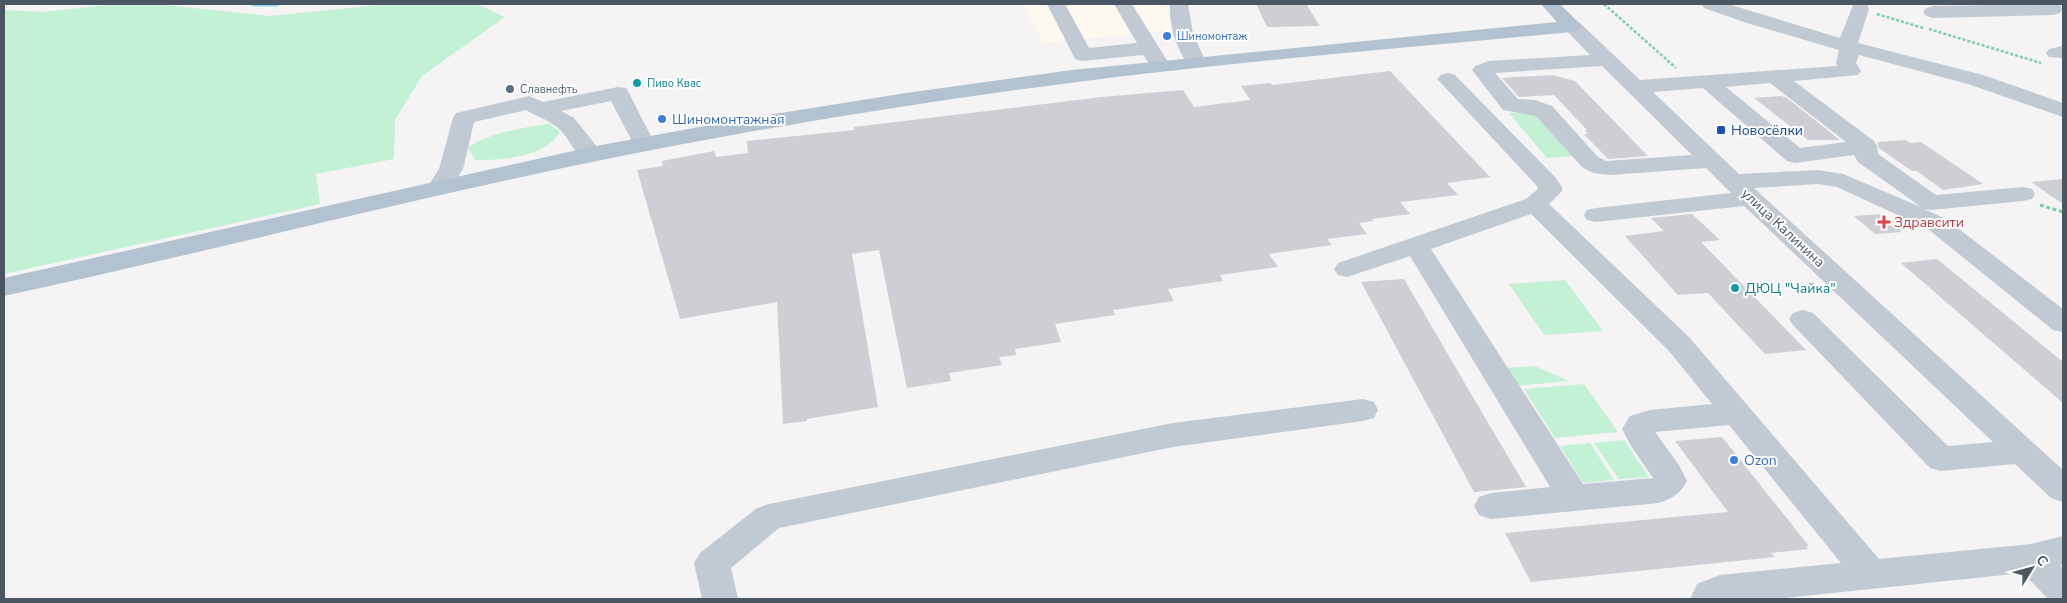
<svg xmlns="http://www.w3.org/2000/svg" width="2067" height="603" viewBox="0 0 2067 603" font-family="'Nunito Sans',sans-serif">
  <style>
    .commercial { fill: #fdf9ef }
    .green { fill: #c3f1d5 }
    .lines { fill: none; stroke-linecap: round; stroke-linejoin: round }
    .stream { stroke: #90daee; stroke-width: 5 }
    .building { fill: #cdcfd5 }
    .path-far1 { stroke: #7ad0a6; stroke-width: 2.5; stroke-dasharray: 3 2; stroke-linecap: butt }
    .path { stroke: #7ad0a6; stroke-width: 3; stroke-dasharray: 4 2.5; stroke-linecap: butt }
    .minor { fill: #c1cad2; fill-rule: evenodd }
    .major { fill: #b3c2d1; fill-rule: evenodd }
    .shop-dot { fill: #3f7fe0; stroke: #fff; stroke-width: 2 }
    .culture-dot { fill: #0f9aa8; stroke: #fff; stroke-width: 2 }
    .service-dot { fill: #5c6f8a; stroke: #fff; stroke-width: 2 }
    .transit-dot { fill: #1a4fb4; stroke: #fff; stroke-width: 2 }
    .health-dot { fill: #e0444e; stroke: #fff; stroke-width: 2 }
    .labels { text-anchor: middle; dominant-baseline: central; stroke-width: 4; stroke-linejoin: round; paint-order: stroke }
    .far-shop-label { font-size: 11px; fill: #366cbe; stroke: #fff; text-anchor: start }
    .far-culture-label { font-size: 11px; fill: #0d838f; stroke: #fff; text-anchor: start }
    .far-service-label { font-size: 11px; fill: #4e5e75; stroke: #fff; text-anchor: start }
    .shop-label { font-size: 14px; fill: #366cbe; stroke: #fff; text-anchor: start }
    .transit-label { font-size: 14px; fill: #164399; stroke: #fff; text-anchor: start }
    .health-label { font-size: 14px; fill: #be3a42; stroke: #fff; text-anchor: start }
    .street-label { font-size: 14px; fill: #4a5661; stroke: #fff }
    .culture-label { font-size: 14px; fill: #0d838f; stroke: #fff; text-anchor: start }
  </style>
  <rect width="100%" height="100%" fill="#f5f3f3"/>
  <polygon class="commercial" points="1022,4 1167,4 1172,29 1140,34 1043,43"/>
  <g class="green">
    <polygon points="117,4 155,4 270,16 389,4 467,4 479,5 505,17 422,76 395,120 394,159 316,174 320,204 4,274 4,10 42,12"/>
    <polygon points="1536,111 1576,156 1547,158 1509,113"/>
    <path d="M549,124l11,8c-17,26 -56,28 -85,28l-7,-13c24,-15 53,-19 81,-23z"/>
    <polygon points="1565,280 1603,331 1544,335 1509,284"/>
    <polygon points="1535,366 1569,381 1515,386 1504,368"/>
    <polygon points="1584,384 1618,432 1555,438 1524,389"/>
    <polygon points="1624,440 1649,477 1619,479 1594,443"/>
    <polygon points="1590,443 1614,480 1583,483 1560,446"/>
  </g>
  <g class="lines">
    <polyline class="stream" points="254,4 277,4"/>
  </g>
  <g class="building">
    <polygon points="1256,4 1306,4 1320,26 1267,27"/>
    <polygon points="1390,71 1490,177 1447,183 1458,195 1400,202 1410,214 1372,219 1373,221 1359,223 1367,234 1327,239 1332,245 1269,254 1278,267 1220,275 1223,281 1168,289 1174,301 1113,310 1115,315 1055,324 1061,342 1015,349 1016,355 999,357 1002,365 949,373 951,381 907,388 879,250 852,254 878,407 807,419 807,421 783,424 777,302 680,319 637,170 663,166 662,161 714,151 716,157 748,153 747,141 854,130 854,127 1102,97 1183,90 1194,107 1250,100 1241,86 1270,83 1272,85"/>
    <polygon points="1552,75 1575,81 1648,156 1608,159 1584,134 1588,134 1585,130 1587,130 1554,95 1519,97 1502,78"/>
    <polygon points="1781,96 1787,98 1840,140 1808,140 1754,98"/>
    <polygon points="1906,140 1910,143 1921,142 1983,184 1943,190 1917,171 1912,171 1879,148 1877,142"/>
    <polygon points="2063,179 2063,204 2031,182"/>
    <polygon points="1692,214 1720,240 1701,242 1806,350 1765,354 1708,293 1678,295 1625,236 1664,231 1651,218"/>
    <polygon points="1882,214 1902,232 1875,234 1854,216"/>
    <polygon points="1937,259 2063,362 2063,403 1901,263"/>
    <polygon points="1404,279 1474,399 1526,487 1474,492 1361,282"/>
    <polygon points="1722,437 1809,546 1806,546 1808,549 1771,553 1775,557 1531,582 1505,533 1728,512 1675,441"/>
  </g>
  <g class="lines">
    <g class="path-far1">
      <polyline points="1604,4 1676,68"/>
      <polyline points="1877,14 1923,28"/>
      <polyline points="1929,29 2041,63"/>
    </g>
    <polyline class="path" points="2040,205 2063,212"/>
    <g class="minor">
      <polygon points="1047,4 1065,4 1089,48 1137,43 1114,4 1132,4 1168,62 1165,66 1158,68 1151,66 1143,55 1082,61 1075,59"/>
      <path d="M1170,4h18l5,30 13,28 -3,4 -7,2 -7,-2c-13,-18 -20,-40 -19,-62z"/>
      <path d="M1702,4h26l112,34 13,-33h14l2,4 -11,34 125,32 80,28v14l-95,-33 -109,-29 -3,8 5,8 -3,4 -64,6 80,60 3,5 1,8 58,41 87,-8 9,2 3,5 -3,5 -9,2 -92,9 -7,-1 22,10 117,90v23l-10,-2 -125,-101 -91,-42 -19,-3 -64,4 309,282v32l-12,-4 -36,-34 -74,7 -11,-3 -137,-143 -4,-6 4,-6 10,-3 10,3 135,133 45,-4 -249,-236 -148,16 -9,-2 -3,-5 3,-5 9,-2 135,-15 -25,-25 -96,7 -17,-2 -11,-6 -46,-51 -33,-6 -31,-40 3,-4 14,-5 101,-6 -28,-29 3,-4 7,-2 7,2 61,58 197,-14 -1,-3 3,-13 -92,-27 -43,-15zM1602,66l90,89 -86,6 -8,-4 -46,-51 -17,-6 -17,-1 -23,-26zM1770,83l76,59 -46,6 -74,-61zM1703,88l84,73 8,2 59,-8 4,7 63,45 -78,-33 -25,-4 -79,4 -86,-82z"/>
      <polygon points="2060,4 2062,9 2060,13 2053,15 1933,18 1926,16 1923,12 1926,8 1933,6"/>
      <polygon points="2063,46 2063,58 2049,57 2046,53 2049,49"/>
      <path d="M1448,73l7,2 100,102 7,10v4l-13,13 140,133 190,222 152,-15 32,-8v28l-3,1 3,3v31h-15l-25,-26 -248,26h-85l7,-15 23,-9 121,-12 -112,-138 -74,7 24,33 8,16c-7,13 -14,17 -28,22l-168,16 -12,-4 -5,-9 5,-9 12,-4 59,-6 -140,-231 -63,21 -9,-2 -4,-6 4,-6 188,-64 12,-10 -1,-3 -96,-103 -4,-4 4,-4zM1531,214l138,137 43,53 -62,6 -20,6 -8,13 9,17 22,32 -70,6 -152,-235z"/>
      <path d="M618,87l8,1 3,5 26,51 -3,5 -8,2 -8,-2 -25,-48 -50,10 13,7 29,36 -4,5c-24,6 -26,-19 -41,-31 -9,-8 -22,-12 -32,-18l-52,12 -11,47 -15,24 -9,2 -9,-2 -3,-5 12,-19 14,-51 3,-5 73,-17 14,6z"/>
      <polygon points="1363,399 1374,402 1378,410 1374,418 1363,421 1173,447 779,528 731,568 738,599 702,599 694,563 700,553 757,508 769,504 1173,423"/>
    </g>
    <path class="major" d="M1541,4h19l22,22 -3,4 -7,2c-167,16 -335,29 -502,51 -111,14 -221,31 -332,51 -247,43 -489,109 -734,162v-18l587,-131 146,-27 169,-27 166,-23 485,-48z"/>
  </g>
  <g class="shop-dot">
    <circle cx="1167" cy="36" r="5"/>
    <circle cx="662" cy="119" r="5"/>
    <circle cx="1734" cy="460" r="5"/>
  </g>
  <g class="culture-dot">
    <circle cx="637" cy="83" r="5"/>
    <circle cx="1735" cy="288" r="5"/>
  </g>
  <circle class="service-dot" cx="510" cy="89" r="5"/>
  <rect class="transit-dot" x="1716" y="125" width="10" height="10" rx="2.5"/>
  <path class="health-dot" d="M1881.5 214.5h5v5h5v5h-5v5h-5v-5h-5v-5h5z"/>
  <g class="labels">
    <g class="far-shop-label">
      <text x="1177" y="36">Шиномонтаж</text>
    </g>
    <g class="far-culture-label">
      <text x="647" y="83">Пиво Квас</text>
    </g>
    <g class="far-service-label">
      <text x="520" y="89">Славнефть</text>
    </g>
    <g class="shop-label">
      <text x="672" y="119">Шиномонтажная</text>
      <text x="1744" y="460">Ozon</text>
    </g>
    <g class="transit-label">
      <text x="1731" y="130">Новосёлки</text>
    </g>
    <g class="health-label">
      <text x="1894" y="222">Здравсити</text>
    </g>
    <g class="street-label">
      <text transform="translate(1783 228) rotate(43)">улица Калинина</text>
    </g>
    <g class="culture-label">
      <text x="1745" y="288">ДЮЦ "Чайка"</text>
    </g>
  </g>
  <rect width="2067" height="603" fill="none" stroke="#4a5661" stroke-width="10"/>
  <g transform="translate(2032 568) rotate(53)" stroke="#ffffff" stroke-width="4" paint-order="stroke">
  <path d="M0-4L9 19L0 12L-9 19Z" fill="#4a5661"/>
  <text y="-8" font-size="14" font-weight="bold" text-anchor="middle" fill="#4a5661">С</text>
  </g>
</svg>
